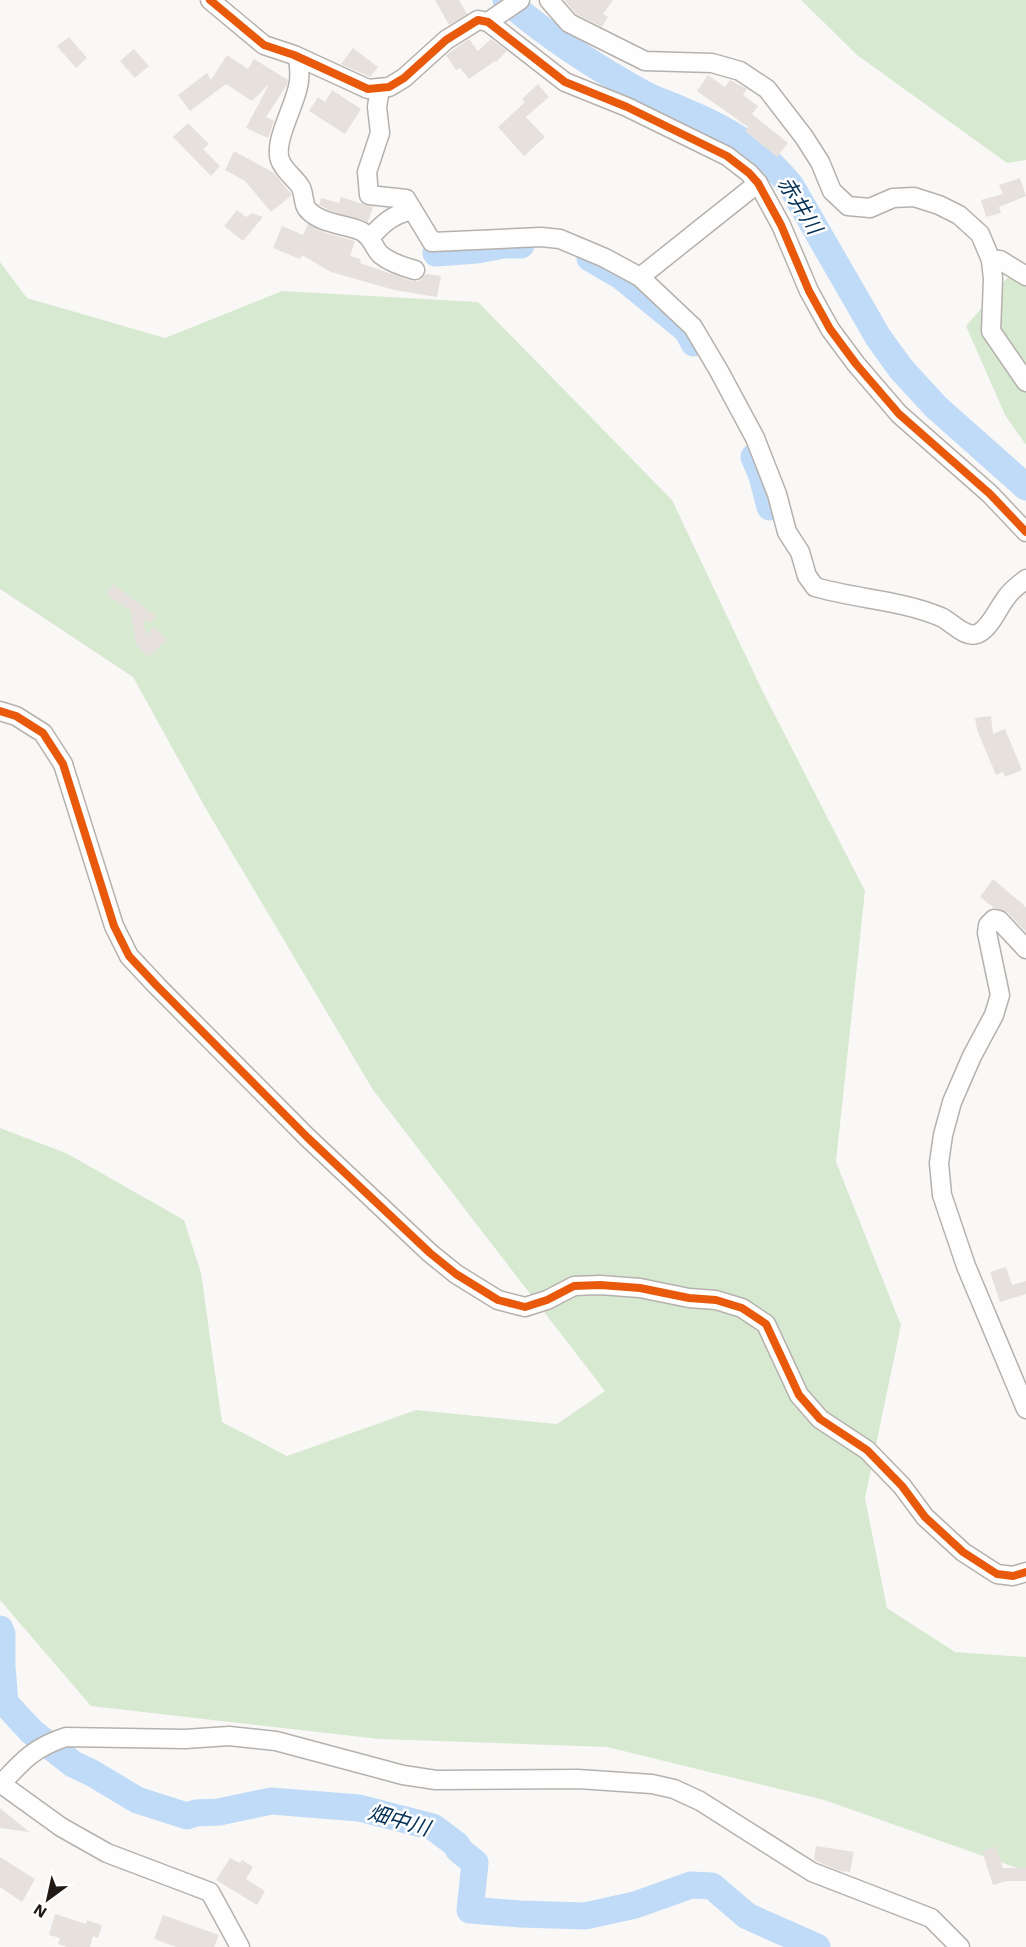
<svg xmlns="http://www.w3.org/2000/svg" width="1026" height="1947" viewBox="0 0 1026 1947" font-family="'Work Sans','Noto Sans JP',sans-serif">
  <style>
    .green { fill: #d8e9d2 }
    .lines { fill: none; stroke-linecap: round; stroke-linejoin: round }
    .river { stroke: #bfdbf7; stroke-width: 27 }
    .building { fill: #e6e1dd }
    .minor-casing { stroke: #b6b1ad; stroke-width: 21 }
    .minor { stroke: #fefefe; stroke-width: 18 }
    .cycleway-casing { stroke: #fff; stroke-width: 11 }
    .cycleway { stroke: #e8590c; stroke-width: 8 }
    .labels { text-anchor: middle; dominant-baseline: central; stroke-width: 5; stroke-linejoin: round; paint-order: stroke }
    .water-label { font-size: 21px; font-style: italic; fill: #033156; stroke: #fff }
  </style>
  <rect width="100%" height="100%" fill="#faf8f6"/>
  <g class="green">
    <polygon points="801,0 1026,0 1026,160 1007,163 857,55"/>
    <polygon points="0,262 27,298 165,338 282,291 478,302 672,500 762,690 865,891 836,1162 901,1325 865,1498 887,1608 955,1652 1026,1657 1026,1871 824,1800 607,1747 379,1739 91,1706 0,1600 0,1128 66,1153 184,1220 201,1273 222,1422 287,1456 416,1410 557,1424 605,1391 373,1090 206,809 133,677 0,589"/>
    <polygon points="1026,266 1026,445 1005,415 966,326 1009,276"/>
  </g>
  <g class="lines">
    <g class="river">
      <path d="M506,0c39,35 94,70 140,95 12,6 26,10 38,16 44,18 78,39 107,75l87,151 23,32 35,38 90,80"/>
      <polyline points="436,253 477,250 504,245 521,245"/>
      <polyline points="590,258 621,276 687,330 694,343"/>
      <polyline points="754,457 762,476 770,507"/>
      <polyline points="0,1629 2,1634 2,1666 5,1703 32,1732 73,1764 92,1773 137,1800 187,1816 196,1813 219,1812 271,1801 359,1808 433,1827 457,1845 458,1849 475,1863 470,1910 520,1914 585,1916 635,1905 691,1885 712,1886 747,1916 817,1947"/>
    </g>
  </g>
  <g class="building">
    <polygon points="435,0 459,0 467,14 449,25"/>
    <polygon points="564,0 613,0 603,14 608,17 602,27 576,14"/>
    <polygon points="69,37 87,58 76,68 57,46"/>
    <polygon points="469,39 478,51 491,39 507,51 496,62 495,61 469,79 460,68 456,70 446,55"/>
    <polygon points="353,48 378,67 370,77 341,64"/>
    <polygon points="134,49 149,66 135,78 120,61"/>
    <polygon points="227,55 248,69 254,59 288,80 287,85 266,117 274,121 268,138 246,128 269,84 252,101 226,84 190,111 178,95 207,73 211,80"/>
    <polygon points="708,75 725,87 730,80 747,89 743,95 758,106 752,114 788,143 777,157 745,131 748,127 697,91"/>
    <polygon points="538,84 549,97 526,117 545,137 524,156 498,127 525,102 522,99"/>
    <polygon points="332,90 361,109 345,134 309,111 318,97 325,102"/>
    <polygon points="188,123 209,144 203,149 220,166 211,176 173,137"/>
    <polygon points="234,151 274,173 292,195 271,212 245,181 225,170"/>
    <polygon points="1020,178 1026,196 999,207 1001,213 986,217 981,200 1003,194 999,185"/>
    <polygon points="341,197 373,207 368,222 331,211 319,205 321,198 339,203"/>
    <polygon points="237,210 246,217 252,213 263,217 243,241 224,226"/>
    <polygon points="308,224 323,232 355,241 350,256 361,259 360,263 412,281 418,281 426,274 441,276 437,297 394,290 331,272 302,255 300,259 273,248 282,226 303,235"/>
    <polygon points="113,584 156,616 151,623 143,619 146,635 154,627 167,640 150,656 151,659 136,645 130,610 106,595"/>
    <polygon points="991,716 993,734 1005,729 1022,770 1005,777 1003,772 996,775 977,730 975,718"/>
    <polygon points="993,879 1026,907 1026,932 1007,912 994,908 980,897"/>
    <polygon points="1006,1267 1012,1285 1026,1281 1026,1294 1000,1302 990,1272"/>
    <polygon points="0,1808 29,1832 0,1828"/>
    <polygon points="816,1846 854,1852 850,1872 840,1871 814,1860"/>
    <polygon points="996,1846 1003,1868 1026,1868 1026,1881 1006,1881 993,1885 982,1851"/>
    <polygon points="0,1857 35,1879 22,1902 0,1887"/>
    <polygon points="230,1858 240,1863 242,1860 253,1867 246,1879 265,1891 257,1905 216,1880"/>
    <polygon points="55,1914 86,1924 87,1920 102,1925 98,1938 93,1936 90,1947 67,1947 58,1944 60,1938 49,1935"/>
    <polygon points="163,1915 219,1935 214,1947 176,1947 154,1939"/>
  </g>
  <g class="lines">
    <g class="minor-casing">
      <g id="minor">
        <polyline points="210,0 264,45 294,55 368,89 389,87 404,78 446,40 478,20 488,22 565,82 627,107 727,156 749,173 758,183 781,225 809,291 830,329 856,364 899,414 990,494 1026,532"/>
        <polyline points="549,0 569,23 645,61 712,63 740,71 767,89 804,137 820,162 832,191 848,206 870,208 893,198 914,197 939,205 959,215 980,234 991,260"/>
        <polyline points="488,22 520,0"/>
        <path d="M298,57c1,8 2,16 1,24 -2,22 -26,59 -19,79 4,11 14,17 20,26 5,7 2,19 9,25 13,13 36,13 52,20 12,6 12,17 20,24 10,8 23,12 34,15"/>
        <path d="M380,88l-3,19 3,26 -13,39 2,23 37,4 26,43 109,-5 19,2 45,19 35,19 53,50 26,44 36,67 22,56 10,38 13,20 7,24 8,11c41,12 86,13 126,30 11,5 23,21 36,17 13,-5 21,-26 29,-36 5,-8 13,-13 20,-19"/>
        <path d="M370,238c13,-15 22,-23 42,-28"/>
        <polyline points="1026,276 1000,260 991,260 993,279 991,331 1026,382"/>
        <polyline points="640,277 758,183"/>
        <polyline points="0,711 16,716 43,733 63,764 114,926 129,956 157,986 308,1138 430,1253 456,1274 498,1300 525,1307 547,1300 574,1286 600,1285 640,1288 689,1298 716,1300 742,1308 766,1324 799,1395 820,1419 867,1450 902,1486 925,1517 963,1552 997,1574 1013,1576 1026,1572"/>
        <polyline points="1026,949 999,920 994,919 988,925 987,933 1000,995 994,1015 972,1056 952,1102 943,1135 939,1163 942,1195 966,1266 1026,1409"/>
        <polyline points="0,1783 61,1827 107,1853 210,1892 240,1947"/>
        <path d="M1,1784c22,-24 34,-37 65,-47l119,2 44,-3 47,5 127,34 33,5 142,-1 74,5 22,5 26,12 112,71 119,46 29,29"/>
      </g>
    </g>
    <use href="#minor" class="minor"/>
    <g class="cycleway-casing">
      <g id="cycleway">
        <polyline points="210,0 264,45 294,55 368,89 389,87 404,78 446,40 478,20 488,22 565,82 627,107 727,156 749,173 758,183 781,225 809,291 830,329 856,364 899,414 990,494 1026,532"/>
        <polyline points="0,711 16,716 43,733 63,764 114,926 129,956 157,986 308,1138 430,1253 456,1274 498,1300 525,1307 547,1300 574,1286 600,1285 640,1288 689,1298 716,1300 742,1308 766,1324 799,1395 820,1419 867,1450 902,1486 925,1517 963,1552 997,1574 1013,1576 1026,1572"/>
      </g>
    </g>
    <use href="#cycleway" class="cycleway"/>
  </g>
  <g class="labels">
    <g class="water-label">
      <text transform="translate(800 205) rotate(58)">赤井川</text>
      <text transform="translate(399 1820) rotate(16)">畑中川</text>
    </g>
  </g>
  <g transform="translate(48 1899) rotate(213)" stroke="#ffffff" stroke-width="4.5" paint-order="stroke">
  <path d="M0-4.5L10 22L0 15L-10 22Z" fill="#211914"/>
  <text y="-9" font-size="16" font-weight="bold" text-anchor="middle" fill="#211914">N</text>
  </g>
</svg>
